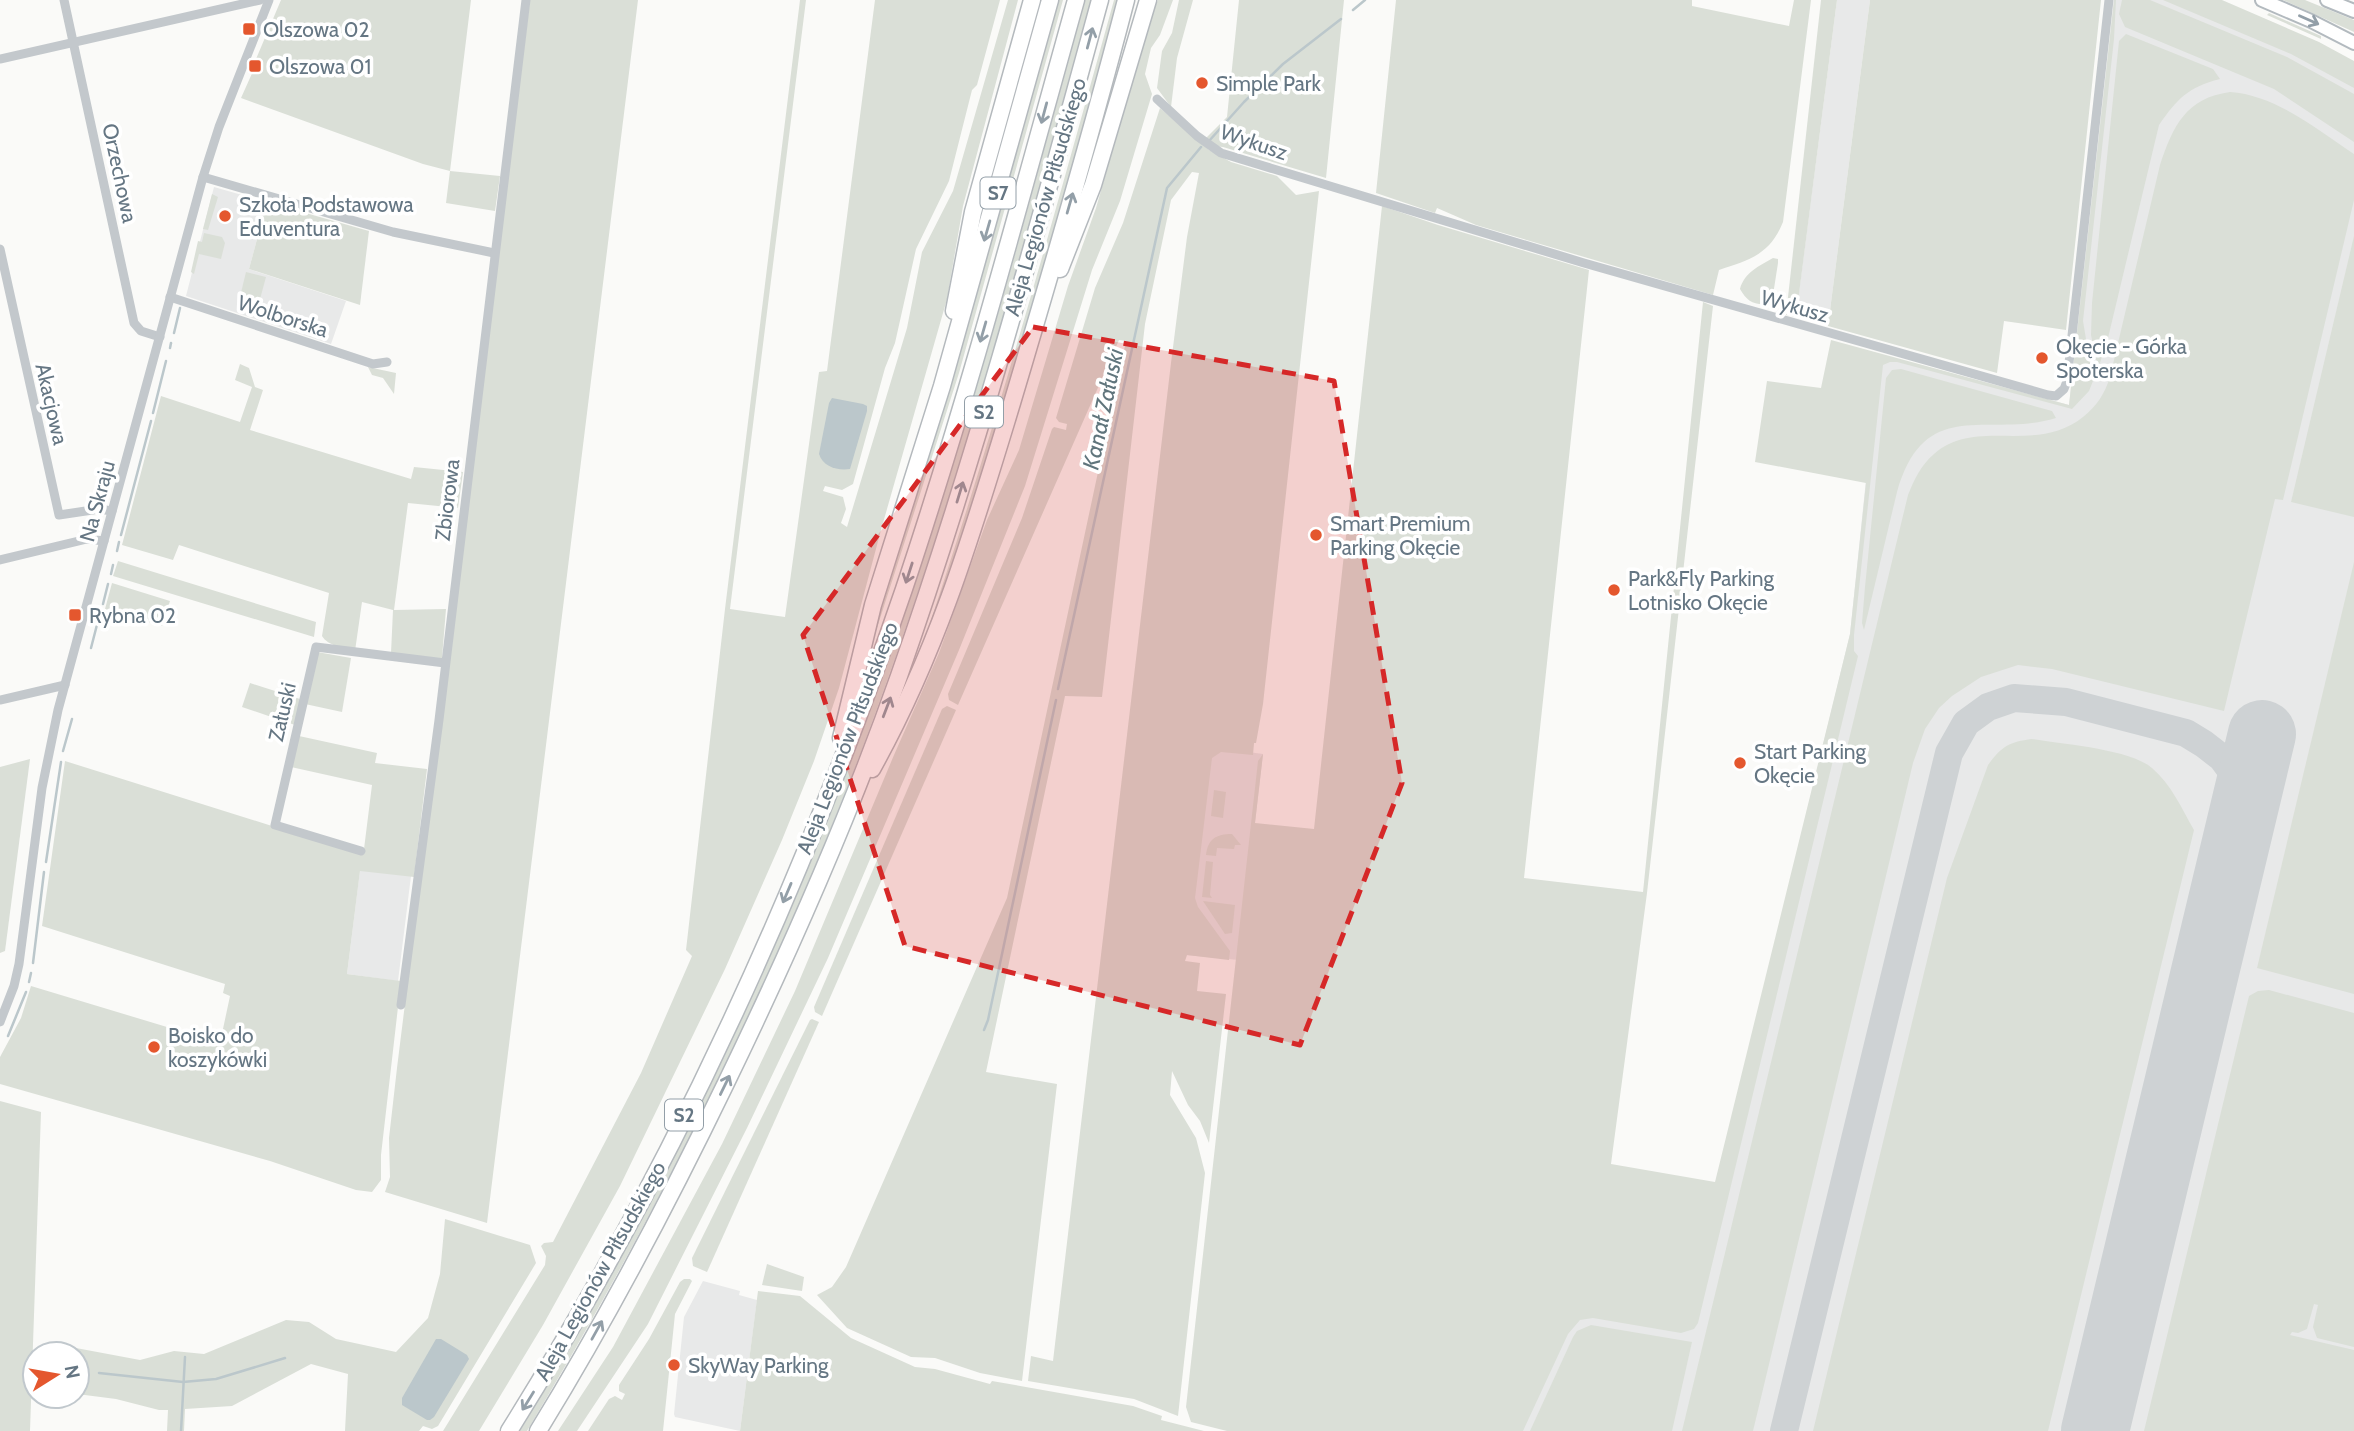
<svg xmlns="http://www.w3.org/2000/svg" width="2354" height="1431" viewBox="0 0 2354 1431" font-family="Cabin,sans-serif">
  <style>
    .built { fill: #e8e9e9 }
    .green { fill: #dadfd7 }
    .water { fill: #bbc7cb }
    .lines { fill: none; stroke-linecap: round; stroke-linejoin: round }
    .stream { stroke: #bbc7cb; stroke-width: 2.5 }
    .taxiway { stroke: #ced2d4; stroke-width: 28 }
    .runway { stroke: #ced2d4; stroke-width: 68 }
    .secondary-casing { stroke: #b3babf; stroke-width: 16 }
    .highway-casing { stroke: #b4b9bd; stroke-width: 19 }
    .street { stroke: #c3c8cc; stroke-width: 9 }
    .secondary { stroke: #fff; stroke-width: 12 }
    .highway { stroke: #fff; stroke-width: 16 }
    .oneway { stroke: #939fa8 }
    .marked { fill: #d62828; fill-opacity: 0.2; stroke: #d62828; stroke-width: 5; stroke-dasharray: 14 9; stroke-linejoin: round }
    .poi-dot { fill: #e4572e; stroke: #fff; stroke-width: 2.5 }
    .labels { text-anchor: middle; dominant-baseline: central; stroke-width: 7; stroke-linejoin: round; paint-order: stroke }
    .shield { fill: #fff; stroke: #939fa8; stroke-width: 2 }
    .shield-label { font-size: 19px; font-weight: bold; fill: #657683 }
    .poi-label { font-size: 21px; fill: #657683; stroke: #fff; text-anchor: start }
    .street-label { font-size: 21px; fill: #657683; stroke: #fff }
    .water-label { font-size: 23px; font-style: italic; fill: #60757c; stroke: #fff }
  </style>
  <rect width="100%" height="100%" fill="#fafaf8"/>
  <g class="built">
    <polygon points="1837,0 1870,0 1828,326 1819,318 1796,315"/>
    <polygon points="2114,0 2168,0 2286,50 2354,86 2354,1431 1515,1431 1572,1307 1682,1325 1850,634 1879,354 2069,405"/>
    <polygon points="214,187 267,202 249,269 346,301 331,344 186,296"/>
    <polygon points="1211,747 1263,754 1239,960 1186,955"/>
    <polygon points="360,870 411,876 398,981 347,974"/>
    <polygon points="703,1281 740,1291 739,1295 757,1300 740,1431 675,1417 674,1414 684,1317"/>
  </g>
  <g class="green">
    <polygon points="281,0 471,0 450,171 500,176 495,211 446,203 450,171 423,164 241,98 258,60 256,59"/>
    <polygon points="530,0 638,0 487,1223 385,1192 390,1177 389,1138 397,1068"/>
    <polygon points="800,0 806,0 730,609 785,617 819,372 827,371 875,0 1000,0 977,85 972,90 949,181 916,249 895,343 885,368 853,484 842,490 825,486 823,491 843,497 846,509 841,523 847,527 907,328 922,252 953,191 1008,0 1018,0 963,206 947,299 881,530 839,688 814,761 782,840 725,969 620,1186 543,1325 479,1431 443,1431 545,1265 546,1256 541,1246 544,1243 553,1242 641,1073 692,956 686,950 725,609"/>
    <polygon points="1058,0 1063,0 959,373 876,631 890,573 954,372"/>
    <path d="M1085,0h6c-68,252 -137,505 -229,749 -90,237 -205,465 -335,682h-7c60,-103 120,-206 173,-312 60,-121 114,-244 162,-370 94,-244 161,-497 230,-749z"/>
    <path d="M1114,0h5l-64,234 -62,211 -56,171 -15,31c72,-213 132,-430 192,-647z"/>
    <polygon points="1158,0 1173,0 1160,35 1151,48 1145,74 1152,94 1120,201 1092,270 1025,486 959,650 828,958 747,1128 648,1324 577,1431 558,1431 613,1347 722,1144 795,991 894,755 939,653 987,520 1019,450 1068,286 1096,208 1151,16"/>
    <polygon points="1179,0 1193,0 1177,58 1171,107 1157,88 1162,51 1172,33"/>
    <polygon points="1239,0 1344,0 1326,178 1223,147 1213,146 1206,138 1227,117"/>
    <path d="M1396,0h296v6l97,20 5,-26h17l-28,222c-13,33 -34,38 -64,48l-6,25 -237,-70 -39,-17 -2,5 -59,-20z"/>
    <polygon points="1821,0 1837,0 1796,317 1786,315"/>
    <polygon points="1870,0 2101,0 2066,330 2004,321 1997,373 1828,326"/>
    <polygon points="2114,0 2116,0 2114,39 2083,321 2093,381 2089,391 2072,409 1897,362 1890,362 1883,365 1854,635 1854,651 1858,656 1698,1323 1694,1329 1681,1333 1593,1318 1580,1320 1568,1334 1523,1431 1227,1431 1191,1422 1186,1407 1258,761 1263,754 1255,823 1314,829 1382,206 1438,225 1589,270 1524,878 1643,892 1703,302 1713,306 1647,893 1611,1164 1715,1182 1850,634 1866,483 1755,462 1767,381 1821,388 1831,340 2069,405"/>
    <polygon points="2122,0 2150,0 2287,57 2354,94 2354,142 2274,89 2125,27 2119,14"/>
    <polygon points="2163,0 2222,0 2319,42 2354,61 2354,88 2291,54"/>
    <polygon points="2283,0 2305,0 2354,20 2354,32"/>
    <polygon points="2269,13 2321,36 2321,39 2267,15"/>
    <path d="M2126,34l87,35 7,10c-32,8 -43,20 -61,46l-51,213 -10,31 -7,-34 1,-32 27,-262z"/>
    <path d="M2230,92c46,3 86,37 124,62v46l-71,300 -8,-1 -51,212 -172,-42 -34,-4 -37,12 -29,19 -13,12 -14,21 -12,34 -160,668h-71l226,-936c6,-15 13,-30 26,-41 42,-37 102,1 149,-37 14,-11 22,-24 27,-40l50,-212c13,-39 26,-67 70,-73z"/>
    <polygon points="1160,108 1209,150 1231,162 1277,176 1296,195 1319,191 1263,704 1256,743 1254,743 1253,755 1221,752 1212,758 1195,898 1198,907 1230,951 1229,960 1187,955 1185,961 1200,963 1197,991 1226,994 1209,1143 1200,1121 1188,1105 1172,1071 1170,1095 1196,1138 1205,1173 1178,1416 1134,1399 1028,1381 1031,1356 1053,1361 1171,363 1187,237 1199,173 1192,172 1171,200 1145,324 1102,697 1065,696 986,1072 1057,1084 1022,1381 980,1373 935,1358 911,1357 847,1328 817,1295 832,1287 846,1267 1007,898 1126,341 1119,340 958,705 949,700 948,694 1022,518 1052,429 1054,427 1066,430 1067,424 1059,422 1056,418 1095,288 1123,223"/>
    <polygon points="212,194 218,197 208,230 203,229"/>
    <polygon points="267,202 369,231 360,305 249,269"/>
    <polygon points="204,233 222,237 225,243 221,259 199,254 194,274 191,272 198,241 202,242"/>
    <polygon points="2354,236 2354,517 2291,502"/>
    <path d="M1773,258l5,1v4l-5,32 -6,9c-14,1 -20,-3 -27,-15 4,-16 19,-23 33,-31z"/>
    <polygon points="246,272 266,277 256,314 237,309"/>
    <path d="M240,364l9,4 6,19 8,3 -13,40 161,49 3,-12 49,5 -5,36 -50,-5 -14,107 52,-1 -4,49 -5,2 -46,-7 2,-43 -31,-8 -7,49c-11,-3 -27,-5 -33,-15l7,-43 -150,-48 -6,15 -51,-15 39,-149 79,26 12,-35 -17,-7z"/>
    <polygon points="368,367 396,373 394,394 383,378 372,375"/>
    <path d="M1901,369l151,42 4,7c-68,21 -131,-24 -159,74l-33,138 -2,-7 3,-36 21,-209 6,-8z"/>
    <polygon points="118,561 316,622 314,637 113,576"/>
    <polygon points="2354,562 2354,994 2257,968"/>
    <polygon points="112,583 170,601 162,626 105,609"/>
    <polygon points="317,652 351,658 342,712 305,704"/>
    <polygon points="250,683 300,699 295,725 242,707"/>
    <polygon points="947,706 956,710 822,1016 815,1012 814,1007 942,709"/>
    <polygon points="299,736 377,753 375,763 427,769 414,877 360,871 347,974 401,981 381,1155 381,1180 372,1192 356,1190 270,1161 0,1084 0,1057 21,1018 31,986 220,1043 230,996 223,993 225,984 42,926 65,761 272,826 364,849 372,785 291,767"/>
    <path d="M2032,739c30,5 98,10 120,29 19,16 30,41 42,62l-146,601h-235l134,-553 41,-113c14,-19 21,-23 44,-26z"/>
    <polygon points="30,759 5,951 0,953 0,767"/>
    <polygon points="1214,790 1226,792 1223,818 1211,816"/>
    <path d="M1232,834l9,11h-6l-1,4 -17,-1 -1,8 -10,-1c2,-16 10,-21 26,-21z"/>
    <polygon points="1206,861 1213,862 1210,895 1212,898 1202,897"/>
    <polygon points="1203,901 1235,905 1232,933 1225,934"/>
    <polygon points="2269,990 2354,1013 2354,1347 2317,1338 2313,1327 2318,1305 2314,1304 2307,1329 2298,1333 2292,1332 2290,1335 2354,1350 2354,1431 2144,1431 2249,996 2258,991"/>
    <polygon points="812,1019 819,1022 707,1272 693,1266 692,1258 810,1020"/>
    <polygon points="0,1101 41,1112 30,1431 0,1431"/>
    <polygon points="445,1219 530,1245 536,1263 438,1426 432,1429 423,1426 419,1431 345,1431 348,1374 311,1364 232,1406 185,1409 184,1431 167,1431 168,1410 159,1410 116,1399 77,1394 76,1348 140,1360 174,1351 204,1354 286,1320 309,1322 336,1339 396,1352 428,1318 440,1274"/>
    <polygon points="767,1264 804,1277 802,1291 762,1285"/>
    <polygon points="684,1279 690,1279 692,1281 675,1314 663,1431 588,1431 609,1399 615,1396 622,1400 625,1394 619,1391 619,1385 649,1339 680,1282"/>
    <polygon points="758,1291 800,1296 851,1338 915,1367 935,1369 990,1384 992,1381 1133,1406 1162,1416 1161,1420 1204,1431 740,1431"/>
    <polygon points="1591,1325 1692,1342 1672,1431 1530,1431 1573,1337 1577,1331"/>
  </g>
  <g class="water">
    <path d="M832,398l31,6 4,2v5l-17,58c-12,2 -27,-2 -31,-15l10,-51z"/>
    <polygon points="436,1339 441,1339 467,1355 469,1359 434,1417 430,1420 427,1420 402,1405 402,1398"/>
  </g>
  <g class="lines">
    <g class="stream">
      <polyline points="1353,10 1365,0"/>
      <polyline points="1209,141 1244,102 1283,64 1341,19"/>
      <polyline points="174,333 180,308"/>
      <polyline points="170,348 171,343"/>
      <polyline points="153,413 166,361"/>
      <polyline points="121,535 151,421"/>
      <polyline points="117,551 119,542"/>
      <polyline points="111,574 113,565"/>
      <polyline points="103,604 108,584"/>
      <polyline points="91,648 99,617"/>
      <polyline points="1058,689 1167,188 1201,147"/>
      <polyline points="63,751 72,719"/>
      <polyline points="46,862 61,762"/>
      <polyline points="33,963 44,872"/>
      <polyline points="29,982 31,973"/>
      <polyline points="984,1030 988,1020 1056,700"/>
      <polyline points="8,1036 26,992"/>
      <polyline points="99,1373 183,1382 216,1379 285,1358"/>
      <polyline points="181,1431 185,1357"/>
    </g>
    <polyline class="taxiway" points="1784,1431 1949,753 1966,723 1988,707 2014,698 2066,702 2186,733 2204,744 2222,758 2233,773 2244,810"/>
    <polyline class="runway" points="2095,1431 2262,734"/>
    <g class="secondary-casing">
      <g id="secondary">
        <polyline points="2262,0 2311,21 2354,43"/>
        <polyline points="2327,0 2354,11"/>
      </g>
    </g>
    <g class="highway-casing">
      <g id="highway">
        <polyline points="1060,269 1093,185 1148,0"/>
        <polyline points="954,311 973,212 1032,0"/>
        <polyline points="841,738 873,605 942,386 1050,0"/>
        <path d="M872,769c66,-118 101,-238 140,-366 40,-134 79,-268 114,-403"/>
        <path d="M509,1431c164,-262 295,-549 395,-842 65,-194 117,-392 172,-589"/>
        <path d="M538,1431c69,-112 131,-230 188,-348 64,-132 124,-268 173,-407 78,-222 139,-449 201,-676"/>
      </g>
    </g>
    <g class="street">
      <polyline points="64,0 134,323 141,331 160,337"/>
      <polyline points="0,59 260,0"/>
      <polyline points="1157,99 1197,136 1221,153 1584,263 2048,395 2056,396 2064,389 2067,381 2109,0"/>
      <polyline points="203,177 393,232 494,253"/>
      <polyline points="0,249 59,515 99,509 112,511"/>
      <polyline points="170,297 373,364 387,362"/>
      <polyline points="0,560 87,539 104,541"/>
      <polyline points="0,700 65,685"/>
      <polyline points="361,851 275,825 316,647 445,663"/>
      <polyline points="401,1005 439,720 526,0"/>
      <polyline points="0,1022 14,986 19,964 42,788 58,710 203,177 219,127 269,0"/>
    </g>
    <use href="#secondary" class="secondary"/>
    <use href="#highway" class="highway"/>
  </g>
  <defs><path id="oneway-shaft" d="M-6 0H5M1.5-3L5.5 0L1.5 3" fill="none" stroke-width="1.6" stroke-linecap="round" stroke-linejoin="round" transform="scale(1.75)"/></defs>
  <g class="oneway">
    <use href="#oneway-shaft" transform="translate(2309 20) rotate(24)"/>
    <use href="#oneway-shaft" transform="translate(1090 38) rotate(-75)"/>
    <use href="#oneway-shaft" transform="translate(1044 113) rotate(105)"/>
    <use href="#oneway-shaft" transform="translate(1070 203) rotate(-74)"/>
    <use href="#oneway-shaft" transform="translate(987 231) rotate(106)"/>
    <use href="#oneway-shaft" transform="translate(983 332) rotate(106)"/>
    <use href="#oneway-shaft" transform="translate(960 492) rotate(-73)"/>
    <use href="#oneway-shaft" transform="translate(909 573) rotate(108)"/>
    <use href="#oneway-shaft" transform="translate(887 707) rotate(-69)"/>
    <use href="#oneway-shaft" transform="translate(787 893) rotate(113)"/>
    <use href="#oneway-shaft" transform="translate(725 1085) rotate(-64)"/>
    <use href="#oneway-shaft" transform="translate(597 1330) rotate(-61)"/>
    <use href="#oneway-shaft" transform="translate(528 1401) rotate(122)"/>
  </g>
  <path class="marked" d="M1033,327l301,54 68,402 -102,262 -395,-99 -102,-311z"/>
  <g class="poi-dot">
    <rect x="242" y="22" width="14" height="14" rx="3.5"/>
    <rect x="248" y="59" width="14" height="14" rx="3.5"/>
    <circle cx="1202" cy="83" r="7"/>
    <circle cx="225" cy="216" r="7"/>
    <circle cx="2042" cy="358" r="7"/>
    <circle cx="1316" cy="535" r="7"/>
    <circle cx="1614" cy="590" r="7"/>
    <rect x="68" y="608" width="14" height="14" rx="3.5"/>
    <circle cx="1740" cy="763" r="7"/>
    <circle cx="154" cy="1047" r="7"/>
    <circle cx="674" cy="1365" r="7"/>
  </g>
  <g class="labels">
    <g class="shield">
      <rect x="980.5" y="177.5" width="35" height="31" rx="5"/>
      <rect x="965" y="396.5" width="38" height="31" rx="5"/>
      <rect x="665" y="1099.5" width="38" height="31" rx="5"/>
    </g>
    <g class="shield-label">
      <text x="998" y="193">S7</text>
      <text x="984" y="412">S2</text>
      <text x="684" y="1115">S2</text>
    </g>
    <g class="poi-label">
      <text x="263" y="29">Olszowa 02</text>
      <text x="269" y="66">Olszowa 01</text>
      <text x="1216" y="83">Simple Park</text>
      <text x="239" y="204">Szkoła Podstawowa<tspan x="239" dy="24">Eduventura</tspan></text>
      <text x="2056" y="346">Okęcie - Górka<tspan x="2056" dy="24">Spoterska</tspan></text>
      <text x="1330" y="523">Smart Premium<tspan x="1330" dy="24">Parking Okęcie</tspan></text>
      <text x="1628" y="578">Park&amp;Fly Parking<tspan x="1628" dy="24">Lotnisko Okęcie</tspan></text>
      <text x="89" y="615">Rybna 02</text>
      <text x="1754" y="751">Start Parking<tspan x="1754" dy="24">Okęcie</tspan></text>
      <text x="168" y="1035">Boisko do<tspan x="168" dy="24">koszykówki</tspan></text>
      <text x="688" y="1365">SkyWay Parking</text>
    </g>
    <g class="street-label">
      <text transform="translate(1254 142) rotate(19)">Wykusz</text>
      <text transform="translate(120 173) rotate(78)">Orzechowa</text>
      <text transform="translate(1045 197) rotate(-74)">Aleja Legionów Piłsudskiego</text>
      <text transform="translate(1795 306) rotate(16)">Wykusz</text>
      <text transform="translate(283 316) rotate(18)">Wolborska</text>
      <text transform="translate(52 404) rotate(77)">Akacjowa</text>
      <text transform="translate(447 500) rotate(-83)">Zbiorowa</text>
      <text transform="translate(97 501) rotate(-75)">Na Skraju</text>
      <text transform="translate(282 712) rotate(-77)">Załuski</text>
      <text transform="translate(847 738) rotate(-69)">Aleja Legionów Piłsudskiego</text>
      <text transform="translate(600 1271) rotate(-61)">Aleja Legionów Piłsudskiego</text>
    </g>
    <g class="water-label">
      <text transform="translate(1103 409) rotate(-78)">Kanał Załuski</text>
    </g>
  </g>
  <g transform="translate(56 1375) rotate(79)"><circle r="33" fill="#ffffff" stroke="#c1c8cd" stroke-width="2"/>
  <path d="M0-5L12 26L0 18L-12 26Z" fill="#e4572e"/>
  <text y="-10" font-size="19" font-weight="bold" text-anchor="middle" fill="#657683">N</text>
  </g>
</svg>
